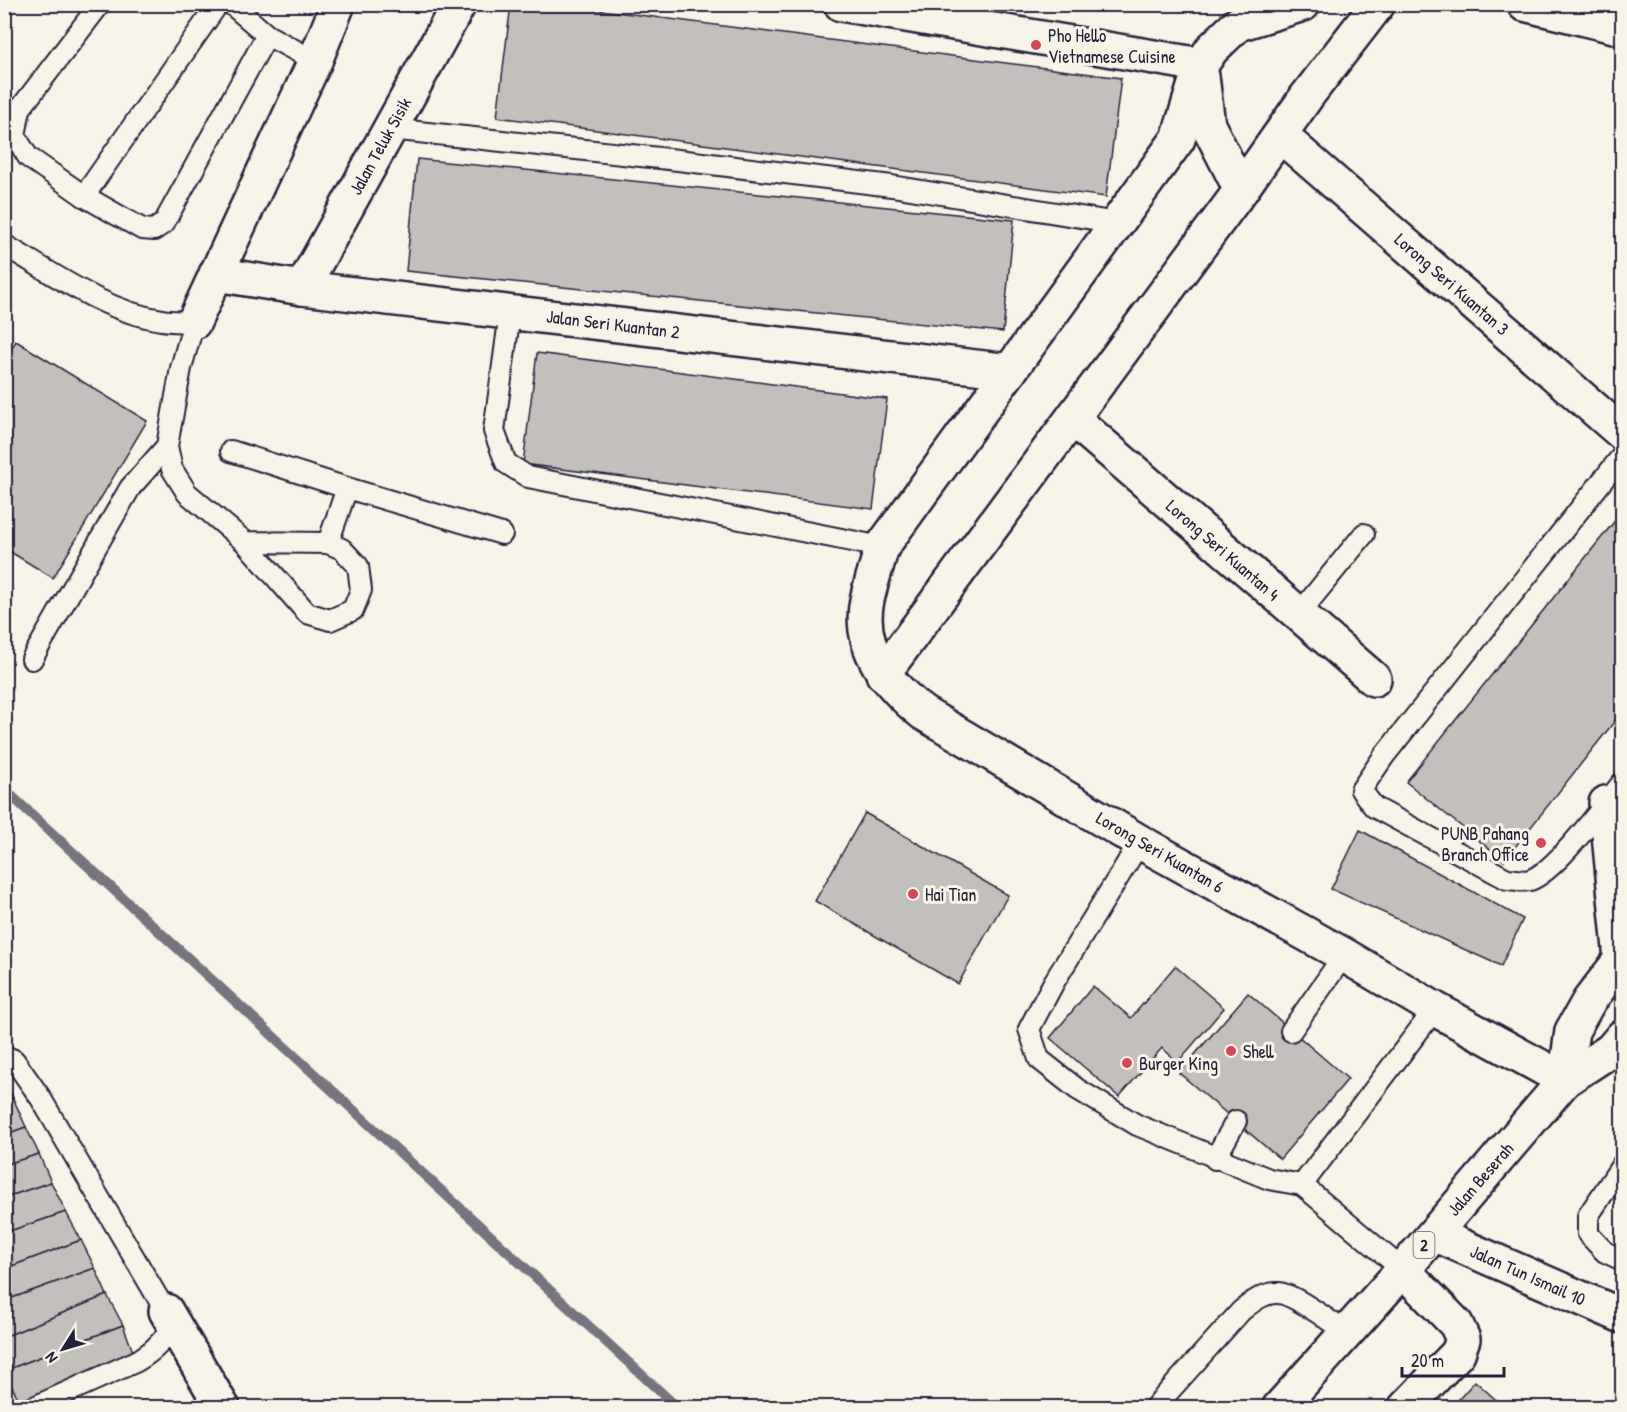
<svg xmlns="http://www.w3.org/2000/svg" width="1627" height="1412" viewBox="0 0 1627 1412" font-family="'Patrick Hand',sans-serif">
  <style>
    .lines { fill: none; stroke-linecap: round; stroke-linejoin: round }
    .stream { stroke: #76747f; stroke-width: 10 }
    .building { fill: #c2bfbd; stroke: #22223b; stroke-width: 1.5 }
    .service-casing { stroke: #22223b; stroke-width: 24 }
    .minor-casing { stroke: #22223b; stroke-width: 38 }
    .trunk-casing { stroke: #22223b; stroke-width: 38 }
    .service { stroke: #f7f3e8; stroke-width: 20 }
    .minor { stroke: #f7f3e8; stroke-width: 33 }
    .trunk { stroke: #f7f3e8; stroke-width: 33 }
    .poi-dot { fill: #d1495b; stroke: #f7f3e8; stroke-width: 2 }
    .labels { text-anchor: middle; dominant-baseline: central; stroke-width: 6; stroke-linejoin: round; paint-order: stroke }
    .shield { fill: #f7f3e8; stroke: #62616f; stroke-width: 1.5 }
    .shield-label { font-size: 16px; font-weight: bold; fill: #22223b }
    .poi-label { font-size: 18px; fill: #22223b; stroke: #f7f3e8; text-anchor: start }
    .street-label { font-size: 18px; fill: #22223b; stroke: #f7f3e8 }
  </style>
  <rect width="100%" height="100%" fill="#f7f3e8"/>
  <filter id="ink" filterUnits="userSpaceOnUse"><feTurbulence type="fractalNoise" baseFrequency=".0167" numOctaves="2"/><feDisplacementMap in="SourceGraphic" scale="12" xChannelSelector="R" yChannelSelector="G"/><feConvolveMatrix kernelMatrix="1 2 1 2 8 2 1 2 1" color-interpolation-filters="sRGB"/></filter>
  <g filter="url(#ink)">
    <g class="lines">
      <polyline class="stream" points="4,789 678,1408"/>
    </g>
    <g class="building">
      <polygon points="511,4 555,4 1121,78 1106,197 497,117"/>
      <polygon points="417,159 1014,220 1003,332 406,271"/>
      <polygon points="16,341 147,421 53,578 4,548 4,360"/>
      <polygon points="537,353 887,399 873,509 523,464"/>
      <polygon points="1622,512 1622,712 1504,861 1406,782"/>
      <polygon points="865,813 1008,895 958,984 815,901"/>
      <polygon points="1360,830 1523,919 1501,966 1331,889"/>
      <polygon points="1175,966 1224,1008 1178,1062 1162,1048 1119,1097 1050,1038 1093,986 1131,1018"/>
      <polygon points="1248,993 1348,1079 1280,1159 1179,1073"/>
      <polygon points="4,1079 13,1098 4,1101"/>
      <polygon points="13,1098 26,1127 4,1135 4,1101"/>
      <polygon points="26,1127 39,1154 4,1165 4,1135"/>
      <polygon points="39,1154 51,1182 4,1198 4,1165"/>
      <polygon points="51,1182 66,1212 4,1233 4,1198"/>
      <polygon points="66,1212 81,1240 4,1269 4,1233"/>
      <polygon points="81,1240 95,1268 4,1301 4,1269"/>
      <polygon points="95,1268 107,1295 4,1337 4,1301"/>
      <polygon points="107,1295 123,1325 4,1371 4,1337"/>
      <polygon points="123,1325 135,1357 21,1404 4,1371"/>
      <polygon points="1475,1381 1505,1408 1451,1408"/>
    </g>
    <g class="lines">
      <g class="service-casing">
        <g id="service">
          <polyline points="218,4 84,196 142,229 154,230 164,223 267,35"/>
          <polyline points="231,4 267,35 315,61"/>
          <polyline points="390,129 678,160 892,186 1117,223"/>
          <polyline points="84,196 28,157 15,136 20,109 100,4"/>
          <path d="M4,245c49,28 101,67 158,75 10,2 21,1 32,2l-13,46 -14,78 5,23 15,24 58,49 62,71 23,7 23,-10 8,-20 -3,-24 -16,-17 -14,-6 -83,-1"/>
          <polyline points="510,313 494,431 506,463 528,477 882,547"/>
          <polyline points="231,451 347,488 502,534"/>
          <path d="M1622,456l-238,300 -23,34 13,17 133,72c7,0 17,3 23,1 25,-8 74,-75 92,-97"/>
          <polyline points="328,543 347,488"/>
          <polyline points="1298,615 1364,534"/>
          <polyline points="32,659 130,488 167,446"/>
          <polyline points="1140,842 1054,982 1029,1029 1039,1059 1077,1089 1137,1125 1269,1179 1302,1185"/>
          <polyline points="1291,1031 1344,955"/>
          <path d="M4,1056l10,4 26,37 132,225c-5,18 -20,30 -35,39l-105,47"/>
          <polyline points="1215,1159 1236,1121"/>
          <polyline points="1622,1165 1588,1216 1588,1234 1605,1252 1622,1260"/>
          <polyline points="1403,1270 1302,1185 1435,1009"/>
          <path d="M1154,1408l87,-97c10,-8 23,-19 37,-18 17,1 54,30 69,40"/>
        </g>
      </g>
      <g class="minor-casing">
        <g id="minor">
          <polyline points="841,4 1201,65"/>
          <path d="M1303,4l-65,20 -26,25 -11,16 -23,74 -296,408c-5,18 -11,35 -15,53 -10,48 21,85 56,113l217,129 204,113 91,54 130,71"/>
          <polyline points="1524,4 1622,28"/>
          <polyline points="1202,76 1208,125 1241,190"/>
          <polyline points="1281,136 1622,433"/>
          <polyline points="216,274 302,288 1010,371"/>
          <polyline points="302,288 459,4"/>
          <polyline points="194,322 315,61 338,4"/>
          <polyline points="1073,419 1374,679"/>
          <polyline points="883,674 1241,190 1307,96 1378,4"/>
          <polyline points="1434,1234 1622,1316"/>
          <polyline points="1403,1270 1456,1324 1463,1339 1458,1353 1405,1408"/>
          <polyline points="166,1311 223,1408"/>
        </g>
      </g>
      <g class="trunk-casing">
        <g id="trunk">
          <polyline points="1606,803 1621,960"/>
          <polyline points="1565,1080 1611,1050 1622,1037"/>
          <polyline points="1279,1408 1403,1270 1565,1080 1572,1031 1589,1001 1622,958"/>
        </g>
      </g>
      <use href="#service" class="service"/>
      <use href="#minor" class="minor"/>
      <use href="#trunk" class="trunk"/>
    </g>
  </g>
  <g class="poi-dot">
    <circle cx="1036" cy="45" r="6"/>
    <circle cx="1541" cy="843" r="6"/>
    <circle cx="913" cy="894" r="6"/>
    <circle cx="1231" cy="1051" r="6"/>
    <circle cx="1127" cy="1063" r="6"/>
  </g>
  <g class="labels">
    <rect class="shield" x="1413.5" y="1232" width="21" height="26" rx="4.5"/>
    <g class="shield-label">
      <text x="1424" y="1245">2</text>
    </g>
    <g class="poi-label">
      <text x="1048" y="35">Pho Hello<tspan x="1048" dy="21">Vietnamese Cuisine</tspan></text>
      <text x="1529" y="833" text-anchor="end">PUNB Pahang<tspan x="1529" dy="21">Branch Office</tspan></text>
      <text x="925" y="894">Hai Tian</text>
      <text x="1243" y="1051">Shell</text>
      <text x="1139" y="1063">Burger King</text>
    </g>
    <g class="street-label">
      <text transform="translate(380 146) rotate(-61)">Jalan Teluk Sisik</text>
      <text transform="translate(1452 284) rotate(41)">Lorong Seri Kuantan 3</text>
      <text transform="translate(613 324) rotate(7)">Jalan Seri Kuantan 2</text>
      <text transform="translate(1223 550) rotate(41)">Lorong Seri Kuantan 4</text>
      <text transform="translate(1160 852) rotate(30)">Lorong Seri Kuantan 6</text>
      <text transform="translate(1480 1179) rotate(-49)">Jalan Beserah</text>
      <text transform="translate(1528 1275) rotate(24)">Jalan Tun Ismail 10</text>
    </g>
  </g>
  <rect width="1627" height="1412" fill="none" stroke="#f7f3e8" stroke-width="24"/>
  <rect x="12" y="12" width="1603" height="1388" fill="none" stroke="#22223b" stroke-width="2" filter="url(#ink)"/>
  <g transform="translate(63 1349) rotate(233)" stroke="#f7f3e8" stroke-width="4.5" paint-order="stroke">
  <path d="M0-4.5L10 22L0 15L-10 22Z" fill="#22223b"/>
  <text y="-9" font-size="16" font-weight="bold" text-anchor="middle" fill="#22223b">N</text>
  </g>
  <path d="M1402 1367v9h102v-9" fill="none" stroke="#22223b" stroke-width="3"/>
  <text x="1411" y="1367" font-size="18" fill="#22223b" stroke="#f7f3e8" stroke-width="4.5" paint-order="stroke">20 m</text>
</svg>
